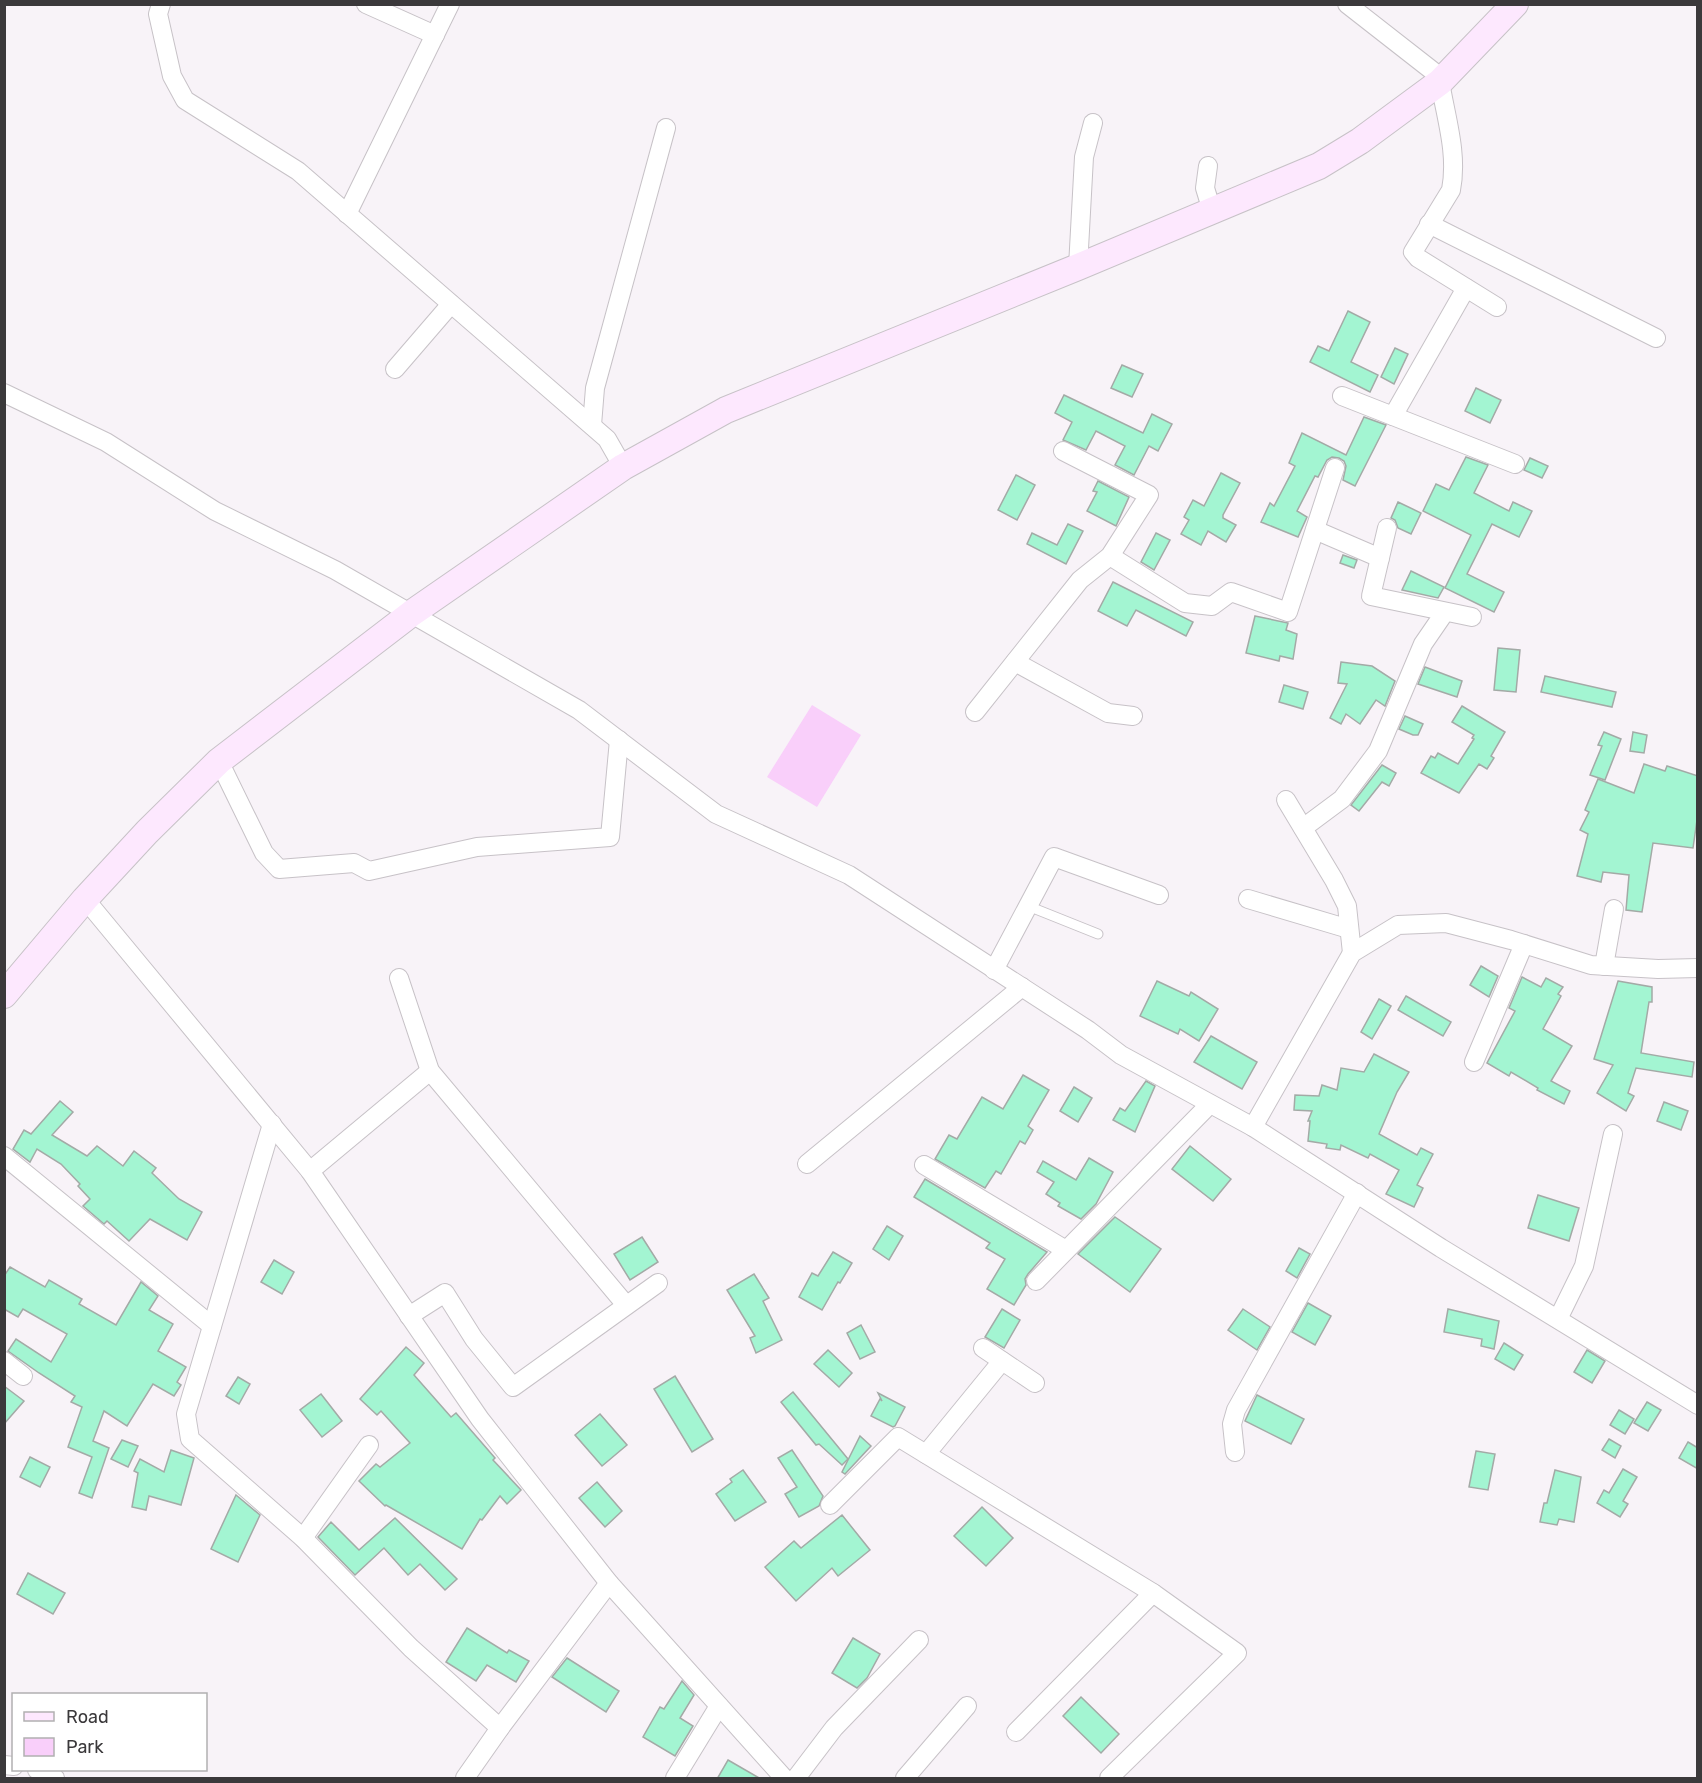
<svg xmlns="http://www.w3.org/2000/svg" width="1702" height="1783" viewBox="0 0 1702 1783" font-family="Rubik,sans-serif">
  <style>
    .green { fill: #f9cffa }
    .building { fill: #a3f5d2; stroke: #a3aaa6; stroke-width: 1.5 }
    .lines { fill: none; stroke-linecap: round; stroke-linejoin: round }
    .lane-casing { stroke: #c7c2c7; stroke-width: 11 }
    .street-casing { stroke: #c7c2c7; stroke-width: 20 }
    .secondary-casing { stroke: #c7c2c7; stroke-width: 28 }
    .lane { stroke: #fff; stroke-width: 9 }
    .street { stroke: #fff; stroke-width: 18 }
    .secondary { stroke: #fde8fe; stroke-width: 26 }
  </style>
  <rect width="100%" height="100%" fill="#f8f3f8"/>
  <polygon class="green" points="812,705 861,735 817,807 767,777"/>
  <g class="building">
    <polygon points="1348,311 1370,322 1351,362 1378,375 1370,392 1310,362 1318,346 1329,351"/>
    <polygon points="1395,348 1408,354 1394,384 1381,377"/>
    <polygon points="1122,365 1143,374 1132,397 1111,388"/>
    <polygon points="1476,388 1501,400 1490,423 1465,411"/>
    <polygon points="1064,395 1143,433 1152,414 1172,424 1158,451 1149,446 1134,475 1115,465 1125,446 1096,431 1086,450 1063,440 1072,422 1055,413"/>
    <polygon points="1364,417 1386,425 1355,486 1343,480 1346,466 1344,461 1339,458 1332,457 1327,460 1318,477 1315,476 1297,511 1307,517 1298,537 1261,522 1270,503 1274,506 1295,466 1289,463 1302,433 1346,455"/>
    <polygon points="1466,457 1488,465 1474,493 1509,511 1513,502 1532,511 1519,537 1492,524 1467,574 1504,592 1494,612 1445,588 1471,535 1423,511 1436,484 1449,490"/>
    <polygon points="1530,458 1548,466 1542,478 1524,470"/>
    <polygon points="1221,473 1240,483 1223,515 1223,518 1236,525 1226,542 1208,531 1201,545 1181,534 1189,520 1184,517 1193,500 1204,506"/>
    <polygon points="1016,475 1035,485 1017,520 998,510"/>
    <polygon points="1098,481 1129,497 1116,526 1087,511 1097,492 1093,491"/>
    <polygon points="1398,502 1421,513 1411,534 1398,528 1395,520 1391,518"/>
    <polygon points="1068,524 1083,531 1066,564 1027,544 1032,533 1057,545"/>
    <polygon points="1156,533 1170,540 1154,570 1141,562"/>
    <polygon points="1343,555 1357,560 1354,568 1340,563"/>
    <polygon points="1411,571 1444,587 1438,598 1402,590"/>
    <polygon points="1113,582 1193,622 1186,636 1136,610 1127,626 1098,611"/>
    <polygon points="1255,616 1288,623 1286,630 1297,634 1293,659 1280,656 1279,661 1246,653"/>
    <polygon points="1498,648 1520,650 1516,692 1494,690"/>
    <polygon points="1341,662 1372,666 1395,681 1385,706 1376,700 1360,724 1346,714 1341,724 1330,718 1347,684 1338,683"/>
    <polygon points="1425,667 1462,681 1457,697 1418,684"/>
    <polygon points="1545,676 1616,692 1612,707 1541,692"/>
    <polygon points="1284,685 1308,692 1303,709 1279,702"/>
    <polygon points="1462,706 1505,732 1491,756 1494,758 1487,769 1479,764 1459,793 1421,773 1431,756 1435,758 1438,753 1458,764 1474,739 1472,738 1474,735 1452,722"/>
    <polygon points="1405,716 1423,724 1418,735 1413,735 1399,729"/>
    <polygon points="1604,732 1621,739 1605,780 1590,775 1602,746 1598,745"/>
    <polygon points="1633,732 1647,735 1644,753 1630,751"/>
    <polygon points="1644,764 1665,771 1667,766 1698,776 1698,813 1693,848 1653,843 1642,912 1626,910 1629,875 1603,872 1601,882 1577,876 1588,834 1580,830 1589,812 1585,810 1598,779 1634,793"/>
    <polygon points="1382,765 1396,773 1389,786 1382,782 1359,811 1351,805"/>
    <polygon points="1481,966 1498,976 1489,997 1470,985"/>
    <polygon points="1522,977 1541,987 1546,978 1563,987 1558,994 1561,996 1543,1029 1572,1046 1551,1081 1570,1091 1564,1104 1537,1090 1538,1088 1511,1072 1509,1076 1487,1063 1515,1011 1509,1008"/>
    <polygon points="1157,981 1189,996 1191,992 1218,1009 1199,1041 1180,1029 1178,1034 1140,1016"/>
    <polygon points="1618,981 1652,987 1652,1002 1649,1002 1641,1053 1694,1062 1692,1077 1636,1068 1628,1093 1634,1096 1626,1111 1597,1093 1613,1065 1594,1059"/>
    <polygon points="1406,996 1451,1022 1443,1036 1398,1010"/>
    <polygon points="1379,999 1391,1006 1372,1039 1361,1032"/>
    <polygon points="1211,1036 1257,1062 1242,1089 1194,1062"/>
    <polygon points="1374,1054 1409,1072 1397,1092 1379,1134 1417,1155 1421,1148 1433,1154 1417,1185 1423,1188 1414,1207 1386,1194 1399,1170 1370,1154 1368,1158 1341,1145 1340,1150 1326,1148 1327,1144 1308,1141 1310,1121 1308,1121 1312,1111 1294,1110 1295,1095 1319,1096 1322,1085 1337,1090 1341,1068 1364,1072"/>
    <polygon points="1023,1075 1049,1090 1028,1126 1033,1130 1025,1144 1020,1141 1001,1174 996,1171 985,1188 935,1159 949,1135 957,1139 982,1097 1003,1109"/>
    <polygon points="1146,1081 1155,1086 1135,1132 1113,1120 1120,1108 1125,1111"/>
    <polygon points="1074,1087 1092,1098 1078,1122 1060,1111"/>
    <polygon points="60,1101 73,1112 52,1135 87,1156 97,1146 123,1166 134,1151 156,1168 152,1173 179,1199 202,1212 187,1240 150,1219 129,1241 107,1221 104,1224 83,1206 90,1199 78,1186 80,1184 61,1164 37,1149 30,1162 13,1149 24,1130 31,1134"/>
    <polygon points="1664,1102 1688,1111 1681,1130 1657,1121"/>
    <polygon points="1190,1146 1231,1179 1213,1201 1172,1169"/>
    <polygon points="1089,1158 1113,1172 1096,1204 1081,1219 1058,1206 1060,1203 1046,1194 1054,1182 1037,1172 1043,1161 1076,1180"/>
    <polygon points="925,1179 1047,1252 1028,1274 1025,1279 1026,1285 1014,1305 987,1289 1005,1259 986,1248 990,1243 914,1197"/>
    <polygon points="1538,1195 1579,1208 1569,1241 1528,1228"/>
    <polygon points="1115,1217 1161,1249 1130,1292 1078,1254"/>
    <polygon points="887,1226 903,1236 889,1260 873,1249"/>
    <polygon points="642,1237 658,1262 630,1280 614,1254"/>
    <polygon points="1299,1248 1310,1254 1297,1278 1286,1271"/>
    <polygon points="833,1252 852,1263 840,1283 838,1282 822,1310 799,1297 812,1273 818,1276"/>
    <polygon points="274,1260 294,1272 282,1294 261,1282"/>
    <polygon points="10,1267 45,1287 49,1280 82,1299 79,1304 116,1325 141,1282 158,1296 149,1310 173,1324 158,1351 186,1367 177,1382 181,1385 174,1396 153,1384 127,1426 104,1411 93,1441 109,1448 92,1498 79,1493 92,1457 68,1447 82,1407 71,1402 75,1396 39,1373 8,1351 16,1339 51,1362 67,1334 23,1309 18,1317 4,1309 4,1276"/>
    <polygon points="754,1274 769,1298 763,1301 782,1340 756,1353 750,1338 755,1336 727,1290"/>
    <polygon points="1308,1303 1331,1316 1315,1345 1292,1332"/>
    <polygon points="1002,1309 1020,1320 1004,1348 985,1337"/>
    <polygon points="1243,1309 1270,1327 1257,1350 1228,1330"/>
    <polygon points="1448,1309 1499,1321 1494,1349 1481,1346 1482,1339 1444,1332"/>
    <polygon points="861,1325 875,1352 860,1359 847,1333"/>
    <polygon points="1504,1343 1523,1355 1514,1370 1495,1359"/>
    <polygon points="406,1347 424,1363 414,1375 451,1417 456,1413 495,1458 493,1460 521,1490 507,1504 500,1496 482,1520 480,1519 462,1549 386,1505 385,1506 359,1481 376,1464 380,1467 410,1443 381,1411 377,1415 360,1399"/>
    <polygon points="828,1350 852,1373 839,1387 814,1364"/>
    <polygon points="1587,1350 1605,1361 1592,1383 1574,1372"/>
    <polygon points="675,1376 713,1439 692,1452 654,1389"/>
    <polygon points="238,1377 250,1384 239,1404 226,1396"/>
    <polygon points="4,1386 24,1401 4,1424"/>
    <polygon points="793,1392 848,1459 842,1465 819,1444 816,1445 781,1402"/>
    <polygon points="878,1393 905,1407 895,1426 893,1427 871,1416 880,1399 882,1401"/>
    <polygon points="321,1394 342,1421 322,1437 300,1410"/>
    <polygon points="1257,1395 1304,1419 1291,1444 1245,1421"/>
    <polygon points="1647,1402 1661,1410 1648,1431 1634,1423"/>
    <polygon points="1619,1410 1634,1419 1625,1434 1610,1425"/>
    <polygon points="600,1414 627,1445 602,1466 575,1435"/>
    <polygon points="860,1436 871,1446 845,1474 842,1472"/>
    <polygon points="1609,1439 1621,1446 1615,1458 1602,1450"/>
    <polygon points="122,1440 138,1446 128,1467 111,1459"/>
    <polygon points="1688,1442 1698,1448 1698,1469 1679,1458"/>
    <polygon points="171,1450 194,1458 181,1505 149,1496 146,1510 132,1507 138,1473 134,1471 140,1459 164,1472"/>
    <polygon points="792,1450 823,1496 819,1506 799,1517 785,1494 797,1487 778,1458"/>
    <polygon points="1476,1451 1495,1454 1488,1490 1469,1487"/>
    <polygon points="30,1457 50,1467 40,1487 20,1477"/>
    <polygon points="1623,1469 1637,1477 1623,1501 1628,1504 1620,1517 1597,1503 1604,1490 1609,1493"/>
    <polygon points="743,1470 766,1502 735,1521 716,1494 732,1482 730,1479"/>
    <polygon points="1555,1470 1581,1477 1574,1522 1559,1519 1557,1525 1540,1522 1544,1503 1547,1503"/>
    <polygon points="597,1482 622,1511 605,1527 579,1498"/>
    <polygon points="236,1495 260,1515 238,1562 211,1549"/>
    <polygon points="982,1507 1013,1538 986,1566 954,1536"/>
    <polygon points="842,1515 870,1550 838,1576 832,1568 796,1601 765,1567 794,1541 801,1548"/>
    <polygon points="395,1518 457,1579 445,1590 420,1564 408,1575 384,1548 355,1575 318,1537 331,1522 359,1550"/>
    <polygon points="28,1573 65,1593 53,1614 17,1594"/>
    <polygon points="467,1628 507,1653 509,1650 529,1661 516,1682 487,1665 476,1681 446,1662"/>
    <polygon points="853,1638 880,1654 867,1678 857,1688 832,1673"/>
    <polygon points="567,1658 619,1691 606,1712 552,1677"/>
    <polygon points="682,1681 694,1695 680,1718 693,1726 675,1756 643,1737 660,1707 664,1709"/>
    <polygon points="1081,1697 1119,1734 1101,1753 1063,1716"/>
    <polygon points="728,1760 761,1779 717,1779"/>
  </g>
  <g class="lines">
    <g class="lane-casing">
      <polyline id="lane" points="1028,906 1098,934"/>
    </g>
    <g class="street-casing">
      <g id="street">
        <polyline points="161,4 158,14 172,76 185,100 298,171 607,439 623,467"/>
        <polyline points="366,4 435,35"/>
        <polyline points="1347,4 1443,79"/>
        <path d="M1440,82c6,36 18,72 11,108l-38,62 5,6 79,49"/>
        <polyline points="1208,166 1205,188 1212,211"/>
        <polyline points="347,214 450,4"/>
        <polyline points="1429,224 1656,338"/>
        <polyline points="1078,267 1084,157 1093,123"/>
        <polyline points="395,369 451,304"/>
        <polyline points="4,393 106,442 215,511 335,570 579,710 716,814 849,875 1088,1030 1121,1055 1253,1127 1441,1248 1698,1405"/>
        <polyline points="1342,396 1515,464"/>
        <polyline points="1393,416 1466,288"/>
        <polyline points="592,425 595,388 666,128"/>
        <polyline points="1387,528 1371,596 1472,617"/>
        <polyline points="1315,530 1380,558"/>
        <polyline points="1110,556 1185,603 1212,606 1231,592 1288,612 1335,468"/>
        <polyline points="1015,662 1108,713 1133,716"/>
        <polyline points="975,712 1080,580 1110,556 1149,495 1063,451"/>
        <polyline points="219,761 264,853 279,869 354,863 369,871 477,847 610,837 619,740"/>
        <polyline points="1286,800 1334,880 1347,906 1352,953"/>
        <polyline points="1303,828 1342,799 1378,751 1423,644 1445,612"/>
        <polyline points="85,899 310,1171 480,1419 609,1583 784,1778"/>
        <polyline points="1248,899 1349,929"/>
        <polyline points="1604,966 1614,909"/>
        <polyline points="994,970 1054,857 1159,895"/>
        <polyline points="399,978 430,1071 626,1305"/>
        <polyline points="1474,1062 1524,944"/>
        <polyline points="272,1124 186,1414 190,1439 303,1538 411,1648 500,1728"/>
        <polyline points="1253,1127 1352,953 1398,925 1446,923 1511,940 1591,965 1658,969 1698,968"/>
        <polyline points="4,1156 212,1326"/>
        <polyline points="807,1164 1022,987"/>
        <polyline points="924,1165 1066,1250"/>
        <polyline points="310,1171 430,1071"/>
        <polyline points="1036,1281 1210,1104"/>
        <polyline points="409,1316 445,1293 474,1339 513,1387 658,1283"/>
        <polyline points="1558,1319 1584,1266 1613,1134"/>
        <polyline points="983,1348 1035,1383"/>
        <polyline points="4,1361 23,1376"/>
        <polyline points="1235,1452 1232,1424 1236,1410 1357,1193"/>
        <polyline points="926,1454 1002,1361"/>
        <polyline points="830,1505 898,1437 1153,1593 1237,1653 1109,1778"/>
        <polyline points="303,1538 369,1445"/>
        <polyline points="1016,1732 1153,1593"/>
        <polyline points="4,1765 14,1766"/>
        <polyline points="37,1770 46,1771 55,1778"/>
        <polyline points="465,1778 500,1728 609,1583"/>
        <polyline points="675,1778 719,1706"/>
        <polyline points="796,1778 834,1728 919,1640"/>
        <polyline points="905,1778 967,1706"/>
      </g>
    </g>
    <g class="secondary-casing">
      <polyline id="secondary" points="4,995 85,899 147,832 219,761 412,613 623,467 726,410 1078,267 1319,166 1360,141 1440,82 1515,4"/>
    </g>
    <use href="#lane" class="lane"/>
    <use href="#street" class="street"/>
    <use href="#secondary" class="secondary"/>
  </g>
  <rect width="1702" height="1783" fill="none" stroke="#3b393b" stroke-width="12"/>
  <rect x="12" y="1693" width="195" height="78" fill="#ffffff" stroke="#b1b0b1" stroke-width="1.5"/>
  <rect x="24" y="1712" width="30" height="9" fill="#fde8fe" stroke="#b1b0b1" stroke-width="1.5"/>
  <text x="66" y="1723" font-size="18" fill="#3b393b">Road</text>
  <rect x="24" y="1738" width="30" height="18" fill="#f9cffa" stroke="#b1b0b1" stroke-width="1.5"/>
  <text x="66" y="1753" font-size="18" fill="#3b393b">Park</text>
</svg>
